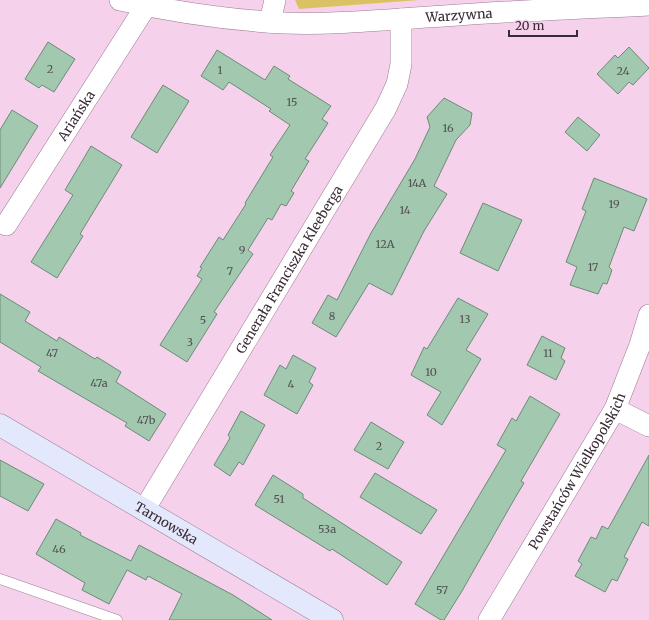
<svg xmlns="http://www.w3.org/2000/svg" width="649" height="620" viewBox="0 0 649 620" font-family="Merriweather,serif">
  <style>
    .green { fill: #dac264 }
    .building { fill: #a2c8af; stroke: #6a8d76 }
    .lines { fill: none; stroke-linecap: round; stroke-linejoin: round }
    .lane-casing { stroke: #9d7c95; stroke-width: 11 }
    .street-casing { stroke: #9d7c95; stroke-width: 22 }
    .secondary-casing { stroke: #9d7c95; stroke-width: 23 }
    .lane { stroke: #fff; stroke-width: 10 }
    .street { stroke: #fff; stroke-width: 21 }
    .secondary { stroke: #e4e8fc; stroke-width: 22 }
    .labels { text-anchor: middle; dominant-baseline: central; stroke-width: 3.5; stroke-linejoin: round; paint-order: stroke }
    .number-label { font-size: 11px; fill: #525254 }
    .street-label { font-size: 13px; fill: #382b35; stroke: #f5d1ec }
  </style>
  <rect width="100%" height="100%" fill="#f5d1ec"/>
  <polygon class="green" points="295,0 419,0 299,9"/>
  <g class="building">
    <polygon points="48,42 75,59 54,92 42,85 39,88 25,79"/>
    <polygon points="629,47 649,68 633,85 629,82 618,94 597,74 615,55 618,58"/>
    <polygon points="217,50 265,80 274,66 290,76 288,79 331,106 322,119 328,123 305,159 309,161 291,191 294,193 286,206 281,204 272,220 268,218 248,250 253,254 214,312 217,314 187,362 160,345 202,279 197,276 202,268 200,267 219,237 223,240 246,204 245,203 273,157 270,155 290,125 269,111 271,109 229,82 223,90 201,76"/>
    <polygon points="163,85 189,101 157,153 131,137"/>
    <polygon points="444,98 472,113 470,125 456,140 434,186 447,194 424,231 392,295 369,283 336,337 312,323 328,295 337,300 371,233 415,159 430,127 427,117"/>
    <polygon points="12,110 38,126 0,188 0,130"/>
    <polygon points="578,117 600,135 587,151 565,132"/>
    <polygon points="91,146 122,165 80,234 83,236 57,278 31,262 73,195 65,190"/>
    <polygon points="594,178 647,199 634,231 624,227 609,267 612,270 607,284 603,283 598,294 570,285 577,267 566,262 586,211 582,209"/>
    <polygon points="483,203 522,220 498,271 460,253"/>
    <polygon points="0,294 30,312 25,321 57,341 59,337 95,359 97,357 121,372 116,382 166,414 149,441 125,426 127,423 38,371 41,367 0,342"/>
    <polygon points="458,298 488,314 466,350 481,359 442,425 427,415 441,392 411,375 424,347 427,349"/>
    <polygon points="542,336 565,348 561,358 565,361 556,380 527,365"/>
    <polygon points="293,355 316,368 309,382 313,385 297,414 264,395 280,365 286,369"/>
    <polygon points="530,396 560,414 521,481 524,483 515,498 462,591 444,620 441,620 415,604 506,450 497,445 512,418 516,421"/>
    <polygon points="241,411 265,425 243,465 239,462 230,476 214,465 230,438 228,435"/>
    <polygon points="371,422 404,442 388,469 354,450"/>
    <polygon points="649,455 649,526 642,522 624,557 628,559 617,581 612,579 605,592 575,576 582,564 578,561 591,537 596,539 602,526 608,529"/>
    <polygon points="0,460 44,484 28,511 0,496"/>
    <polygon points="375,473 437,510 421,534 360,497"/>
    <polygon points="273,475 303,494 303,498 402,562 387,585 332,549 330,551 255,505"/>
    <polygon points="56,519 81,533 80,535 131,561 139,545 233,595 272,620 169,620 182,594 148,576 146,580 127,570 109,604 82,590 85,583 36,554"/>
  </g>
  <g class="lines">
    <g class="lane-casing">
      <polyline id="lane" points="0,579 117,620"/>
    </g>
    <g class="street-casing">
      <g id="street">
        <path id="s1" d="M120,0c54,12 108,20 164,23 53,2 107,-4 160,-7 68,-5 137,-8 205,-11"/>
        <polyline points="270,22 275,0"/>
        <path id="s2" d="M6,225l140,-219"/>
        <polyline points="615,409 649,426"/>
        <path id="s3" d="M144,510l242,-402 11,-24 4,-20v-45"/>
        <path id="s4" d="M489,620l126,-211 25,-64 9,-30"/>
      </g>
    </g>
    <g class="secondary-casing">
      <g id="secondary">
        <path id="s5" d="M0,425l332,195"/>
      </g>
    </g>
    <use href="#lane" class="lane"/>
    <use href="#street" class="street"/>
    <use href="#secondary" class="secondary"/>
  </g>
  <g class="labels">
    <g class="number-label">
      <text x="50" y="69">2</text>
      <text x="220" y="70">1</text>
      <text x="623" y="71">24</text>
      <text x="292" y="102">15</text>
      <text x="448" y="128">16</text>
      <text x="417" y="183">14A</text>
      <text x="614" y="204">19</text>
      <text x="405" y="210">14</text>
      <text x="385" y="244">12A</text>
      <text x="242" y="250">9</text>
      <text x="593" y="267">17</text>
      <text x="230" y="271">7</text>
      <text x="332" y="316">8</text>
      <text x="465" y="319">13</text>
      <text x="203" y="320">5</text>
      <text x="190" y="342">3</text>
      <text x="52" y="353">47</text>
      <text x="548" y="353">11</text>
      <text x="431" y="372">10</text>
      <text x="99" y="383">47a</text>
      <text x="291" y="384">4</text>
      <text x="146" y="420">47b</text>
      <text x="379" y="446">2</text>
      <text x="279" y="499">51</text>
      <text x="327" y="529">53a</text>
      <text x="59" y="549">46</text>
      <text x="442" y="590">57</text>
    </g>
    <g class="street-label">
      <text stroke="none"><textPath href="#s1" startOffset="341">Warzywna</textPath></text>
      <text stroke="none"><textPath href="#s2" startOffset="130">Ariańska</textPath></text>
      <text stroke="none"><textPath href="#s3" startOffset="281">Generała Franciszka Kleeberga</textPath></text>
      <text stroke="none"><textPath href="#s4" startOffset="173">Powstańców Wielkopolskich</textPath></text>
      <text stroke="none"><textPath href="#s5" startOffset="193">Tarnowska</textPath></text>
    </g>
  </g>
  <path d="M509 30v6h68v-6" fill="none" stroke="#382b35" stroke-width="2"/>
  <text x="515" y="30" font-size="12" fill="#382b35" stroke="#f5d1ec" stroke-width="3" paint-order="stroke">20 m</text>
</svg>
